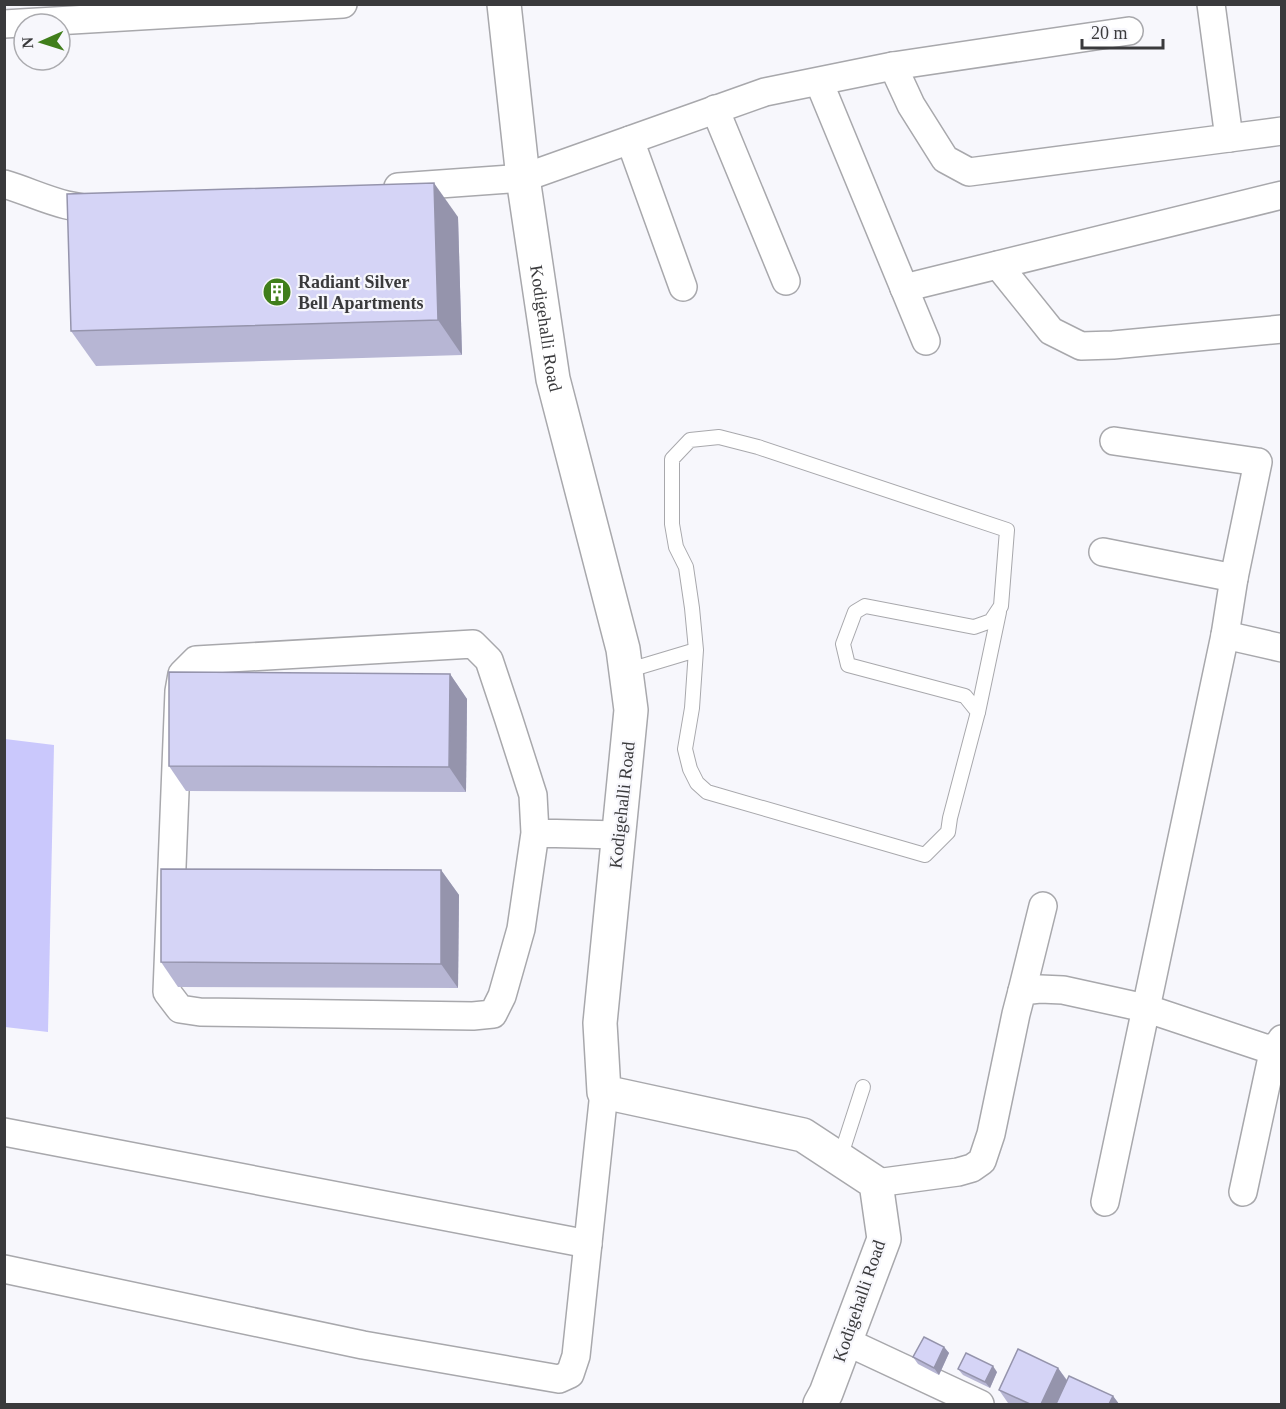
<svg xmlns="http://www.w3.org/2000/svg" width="1286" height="1409" viewBox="0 0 1286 1409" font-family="'Times New Roman',serif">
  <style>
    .green { fill: #cac8fc }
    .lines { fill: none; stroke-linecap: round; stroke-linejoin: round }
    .lane-casing { stroke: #a8a8ac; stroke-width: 16 }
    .street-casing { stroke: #a8a8ac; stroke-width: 30 }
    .secondary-casing { stroke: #a8a8ac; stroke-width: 36 }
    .lane { stroke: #fff; stroke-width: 14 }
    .street { stroke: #fff; stroke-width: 27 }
    .secondary { stroke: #fff; stroke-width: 33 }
    .wall { fill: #b7b6d4 }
    .shaded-wall { fill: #9594ac }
    .building { fill: #d5d4f6; stroke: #9594ac; stroke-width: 1.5 }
    .labels { text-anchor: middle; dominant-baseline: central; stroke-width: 4.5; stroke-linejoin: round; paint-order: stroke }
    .poi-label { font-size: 18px; font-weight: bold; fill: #3a3a3c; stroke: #f7f7fc; text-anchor: start }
    .street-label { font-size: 18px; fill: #3a3a3c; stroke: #f7f7fc }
  </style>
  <rect width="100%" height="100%" fill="#f7f7fc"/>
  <polygon class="green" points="5,739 54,745 48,1032 5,1027"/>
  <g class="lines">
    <g class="lane-casing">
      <g id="lane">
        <polyline points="626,671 696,650 692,608 686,567 676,547 672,524 672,459 690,440 719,437 758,447 1007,530 1001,606 991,621 974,627 865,606 855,612 843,644 848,665 965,696 978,712 950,818 948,832 925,855 707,792 697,783 690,769 685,749 692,708 696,650"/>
        <polyline points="978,712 999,612"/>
        <polyline points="840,1158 863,1087"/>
      </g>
    </g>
    <g class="street-casing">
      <g id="street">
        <polyline points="4,24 343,4"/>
        <polyline points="893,66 911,105 945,159 969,172 1229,138 1211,4"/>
        <polyline points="819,82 926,341"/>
        <polyline points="715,109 786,281"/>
        <polyline points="1229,138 1282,131"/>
        <polyline points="630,140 683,287"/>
        <path d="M4,184c34,10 62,27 98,24"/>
        <polyline points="398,187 523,178 765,92 893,66 1129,31"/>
        <polyline points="998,265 1051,331 1081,346 1113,345 1282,329"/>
        <polyline points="904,288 1282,195"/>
        <polyline points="1103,552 1234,578"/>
        <polyline points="1225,635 1282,648"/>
        <polyline points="535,833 521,929 502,996 493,1014 473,1016 200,1012 180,1009 167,992 179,691 182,674 196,660 473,644 489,660 508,717 533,795 535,833 619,835"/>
        <polyline points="1022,991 1043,906"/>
        <polyline points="4,1132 588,1244"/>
        <polyline points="876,1183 958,1172 972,1168 982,1161 991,1134 1016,1014 1022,991 1040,989 1063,990 1145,1008 1265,1048 1274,1048 1280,1042 1282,1039"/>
        <polyline points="1243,1192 1274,1048"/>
        <polyline points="1105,1202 1225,635 1234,578 1258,462 1114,441"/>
        <polyline points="4,1269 363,1345 559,1379 570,1374 576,1356 604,1092"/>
        <polyline points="845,1341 980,1404"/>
      </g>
    </g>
    <g class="secondary-casing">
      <g id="secondary">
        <path id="s1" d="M504,4l19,174 30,201 70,270 8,61 -31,313 4,69 199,43 73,48 8,56 -58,154 -6,11"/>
      </g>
    </g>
    <use href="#lane" class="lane"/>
    <use href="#street" class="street"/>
    <use href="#secondary" class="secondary"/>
  </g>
  <g class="wall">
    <polygon points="458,217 462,355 96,366 71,331"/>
    <polygon points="450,674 467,699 466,792 186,791 169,766"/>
    <polygon points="441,870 459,895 458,988 178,987 161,962"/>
    <polygon points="944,1347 949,1353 939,1375 918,1364 913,1357"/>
    <polygon points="1058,1368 1067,1380 1113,1396 1119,1404 1012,1404 1008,1403 999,1390"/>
    <polygon points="958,1369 997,1372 990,1388 963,1375"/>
  </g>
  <g class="shaded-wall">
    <polygon points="434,183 458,217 462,355 438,320"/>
    <polygon points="450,674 467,699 466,792 449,767"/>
    <polygon points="441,870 459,895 458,988 441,964"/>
    <polygon points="944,1347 949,1353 939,1375 934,1368"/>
    <polygon points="993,1366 997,1372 990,1388 985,1382"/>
    <polygon points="1058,1368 1067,1381 1056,1404 1041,1404"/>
    <polygon points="1113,1396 1119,1404 1109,1404"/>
  </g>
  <g class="building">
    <polygon points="434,183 438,320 71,331 67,194"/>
    <polygon points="169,672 450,674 449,767 169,766"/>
    <polygon points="161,869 441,870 441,964 161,962"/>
    <polygon points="924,1337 944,1347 934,1368 913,1357"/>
    <polygon points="1018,1349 1058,1368 1041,1404 1030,1404 999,1390"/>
    <polygon points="966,1353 993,1366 985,1382 958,1369"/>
    <polygon points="1069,1376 1113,1396 1109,1404 1056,1404"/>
  </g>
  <defs>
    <g id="building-disc" transform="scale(1.5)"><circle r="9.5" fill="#407e1b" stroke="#f7f7fc"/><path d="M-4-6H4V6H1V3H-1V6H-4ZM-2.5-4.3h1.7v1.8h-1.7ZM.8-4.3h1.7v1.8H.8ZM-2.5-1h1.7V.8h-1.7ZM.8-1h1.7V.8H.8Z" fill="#fff"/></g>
  </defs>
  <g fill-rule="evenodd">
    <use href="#building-disc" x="277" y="292"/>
  </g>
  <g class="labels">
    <g class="poi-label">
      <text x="298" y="282">Radiant Silver<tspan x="298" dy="21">Bell Apartments</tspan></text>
    </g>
    <g class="street-label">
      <text stroke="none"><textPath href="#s1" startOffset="327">Kodigehalli Road</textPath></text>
      <text transform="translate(622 805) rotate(-84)">Kodigehalli Road</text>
      <text transform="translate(859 1301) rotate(-71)">Kodigehalli Road</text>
    </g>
  </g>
  <rect width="1286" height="1409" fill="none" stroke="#3a3a3c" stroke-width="12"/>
  <g transform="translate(42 42) rotate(267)"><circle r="28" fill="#f7f7fc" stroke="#ababaf" stroke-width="1.5"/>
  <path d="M0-4.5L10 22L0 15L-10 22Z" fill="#407e1b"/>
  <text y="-9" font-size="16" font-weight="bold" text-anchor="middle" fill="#3a3a3c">N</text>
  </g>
  <path d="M1082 39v9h81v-9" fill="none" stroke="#3a3a3c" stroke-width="3"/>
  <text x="1091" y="39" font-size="18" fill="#3a3a3c" stroke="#f7f7fc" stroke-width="4.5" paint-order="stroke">20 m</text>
</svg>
